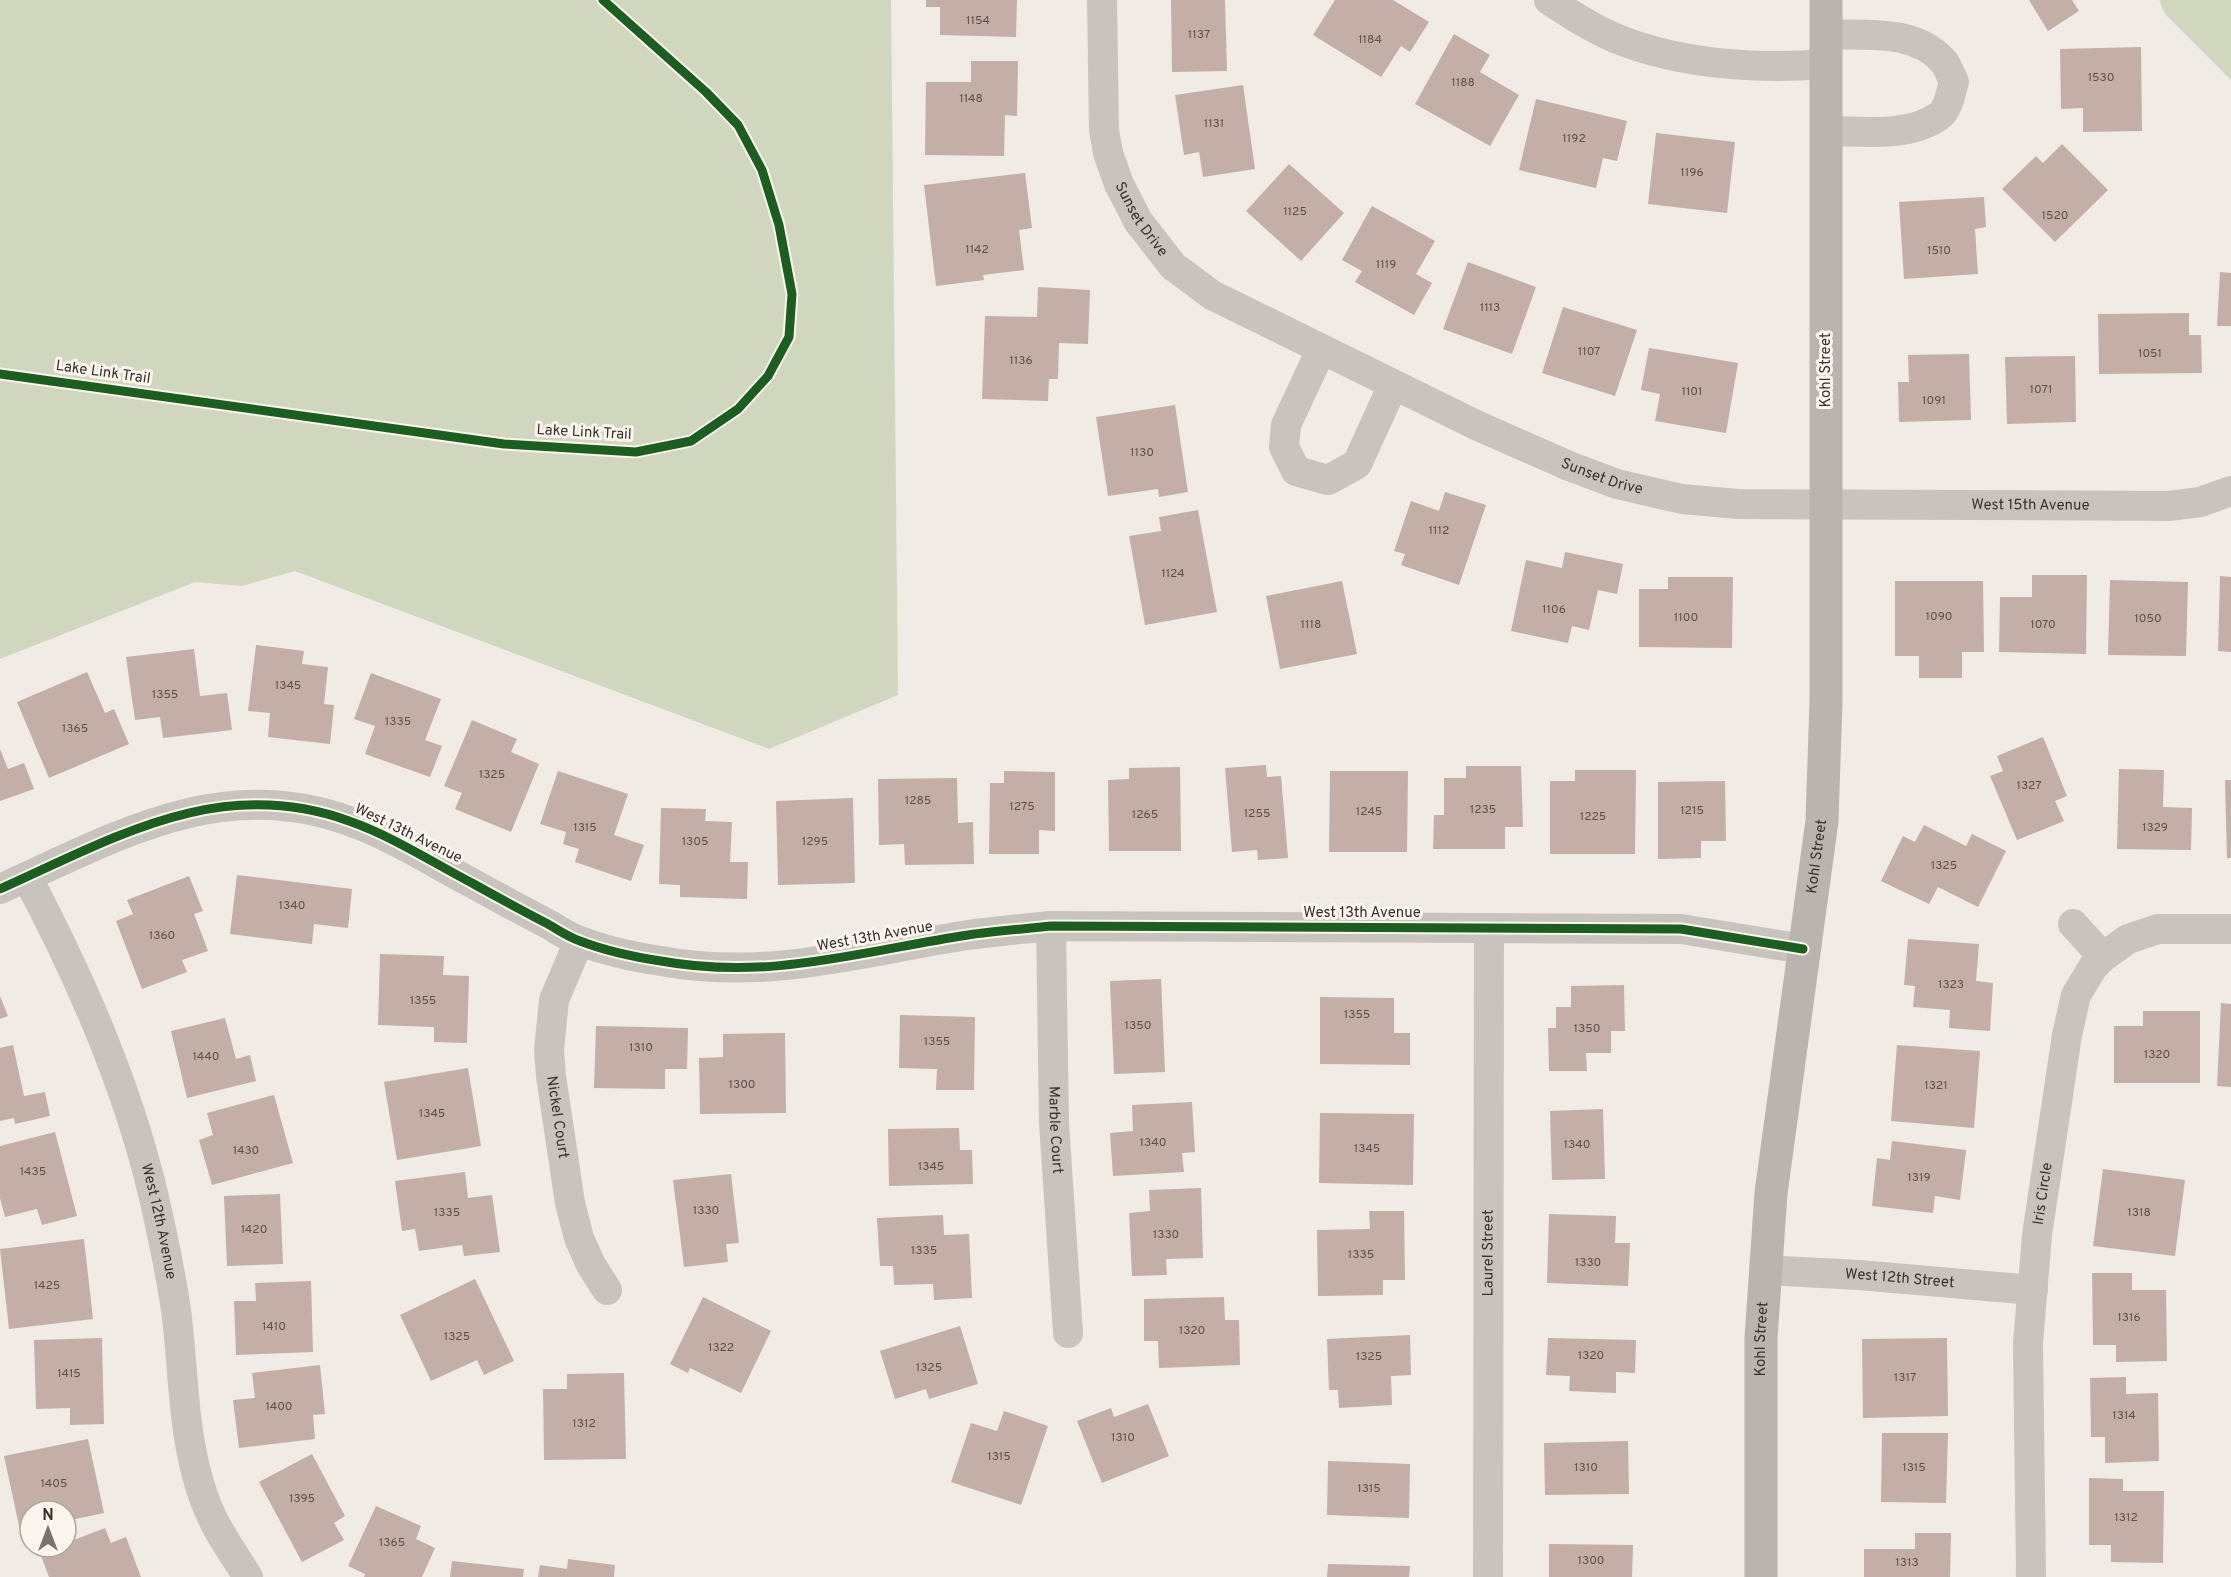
<svg xmlns="http://www.w3.org/2000/svg" width="2231" height="1577" viewBox="0 0 2231 1577" font-family="Overpass,sans-serif">
  <style>
    .green { fill: #d1d6bf }
    .building { fill: #c3afa7 }
    .lines { fill: none; stroke-linecap: round; stroke-linejoin: round }
    .street { stroke: #c9c3be; stroke-width: 30 }
    .secondary { stroke: #bab3ae; stroke-width: 33 }
    .cycleway-casing { stroke: #fbf5ee; stroke-width: 13 }
    .cycleway { stroke: #1b5e20; stroke-width: 9 }
    .labels { text-anchor: middle; dominant-baseline: central; stroke-width: 6; stroke-linejoin: round; paint-order: stroke }
    .number-label { font-size: 12px; fill: #5d504a }
    .street-label { font-size: 15px; fill: #3b302b; stroke: #fbf5ee }
  </style>
  <rect width="100%" height="100%" fill="#f0ebe5"/>
  <g class="green">
    <polygon points="0,0 891,0 898,695 769,749 295,571 242,586 195,582 0,659"/>
    <polygon points="2159,0 2231,0 2231,80 2165,14"/>
  </g>
  <g class="building">
    <polygon points="926,0 1017,0 1016,37 940,35 940,7 926,7"/>
    <polygon points="1171,0 1225,0 1227,71 1172,72"/>
    <polygon points="1335,0 1393,0 1429,22 1410,52 1401,46 1381,77 1313,35"/>
    <polygon points="2029,0 2072,0 2079,11 2048,31"/>
    <polygon points="1454,34 1490,55 1480,72 1519,95 1490,146 1415,104"/>
    <polygon points="2141,47 2142,131 2083,132 2083,108 2061,109 2060,49"/>
    <polygon points="971,61 1018,61 1017,116 1005,115 1004,156 925,155 926,82 971,82"/>
    <polygon points="1243,85 1255,169 1203,177 1199,152 1184,155 1175,95"/>
    <polygon points="1536,99 1627,121 1617,161 1603,158 1596,188 1519,170"/>
    <polygon points="1656,133 1735,142 1727,213 1648,204"/>
    <polygon points="2062,144 2108,190 2055,242 2002,189 2036,156 2043,163"/>
    <polygon points="1289,164 1344,213 1301,261 1246,211"/>
    <polygon points="1025,173 1032,228 1019,230 1024,270 983,275 984,280 936,286 924,185"/>
    <polygon points="1984,197 1986,227 1975,229 1978,274 1904,279 1899,202"/>
    <polygon points="1372,206 1435,241 1416,274 1432,283 1414,315 1355,282 1362,271 1342,260"/>
    <polygon points="1468,262 1536,287 1512,354 1443,329"/>
    <polygon points="2220,272 2231,273 2231,326 2217,326"/>
    <polygon points="1038,287 1090,290 1088,344 1059,343 1058,379 1049,379 1048,401 982,399 985,316 1037,317"/>
    <polygon points="1563,307 1637,330 1615,396 1542,373"/>
    <polygon points="2189,313 2189,335 2201,335 2202,373 2099,374 2098,314"/>
    <polygon points="1649,348 1738,363 1726,433 1655,421 1660,394 1641,390"/>
    <polygon points="1969,354 1971,420 1899,422 1898,382 1909,382 1908,355"/>
    <polygon points="2075,356 2076,422 2007,424 2005,357"/>
    <polygon points="1175,405 1188,492 1159,497 1158,489 1108,496 1096,417"/>
    <polygon points="1445,492 1486,505 1459,585 1401,565 1405,554 1394,551 1411,501 1439,511"/>
    <polygon points="1198,510 1217,612 1145,625 1129,536 1161,531 1159,517"/>
    <polygon points="1565,552 1623,564 1617,594 1598,590 1589,630 1572,626 1568,643 1511,631 1526,560 1562,568"/>
    <polygon points="2032,575 2087,575 2086,654 1999,652 2000,597 2032,597"/>
    <polygon points="2220,576 2231,577 2231,652 2218,651"/>
    <polygon points="1668,577 1733,577 1732,648 1639,647 1639,589 1668,589"/>
    <polygon points="2110,580 2188,582 2186,656 2108,655"/>
    <polygon points="1342,581 1357,654 1280,669 1266,596"/>
    <polygon points="1895,581 1983,581 1984,652 1962,652 1962,678 1919,678 1919,656 1895,656"/>
    <polygon points="256,645 304,651 302,664 328,667 324,704 334,705 330,744 268,737 270,713 248,711"/>
    <polygon points="194,649 200,696 227,693 232,730 163,738 160,717 135,720 126,657"/>
    <polygon points="87,672 105,713 114,709 129,744 49,778 17,702"/>
    <polygon points="371,673 441,699 425,740 442,746 430,777 365,754 375,726 354,719"/>
    <polygon points="472,720 517,739 511,752 539,764 511,832 455,809 462,793 444,786"/>
    <polygon points="2043,737 2067,796 2055,801 2064,821 2017,840 1990,776 2003,771 1997,756"/>
    <polygon points="0,749 8,769 24,763 34,789 0,801"/>
    <polygon points="1266,765 1267,777 1281,776 1288,858 1258,860 1257,850 1232,852 1225,768"/>
    <polygon points="1466,766 1521,766 1523,827 1505,827 1505,849 1433,849 1434,815 1444,815 1444,778 1466,778"/>
    <polygon points="1180,767 1181,851 1109,851 1108,780 1129,779 1129,768"/>
    <polygon points="2119,769 2164,770 2163,807 2192,808 2191,850 2117,849"/>
    <polygon points="1575,770 1636,770 1635,854 1550,854 1550,781 1575,781"/>
    <polygon points="558,771 628,794 614,835 644,845 631,881 575,862 579,849 563,844 566,832 540,824"/>
    <polygon points="1004,771 1055,772 1055,831 1039,830 1039,854 989,854 990,783 1004,783"/>
    <polygon points="1330,771 1408,771 1407,852 1329,852"/>
    <polygon points="957,778 958,823 973,822 974,864 905,865 904,844 879,845 878,779"/>
    <polygon points="2225,780 2231,780 2231,858 2227,858"/>
    <polygon points="1725,781 1726,841 1701,841 1701,858 1658,859 1658,782"/>
    <polygon points="853,798 855,883 778,885 776,801"/>
    <polygon points="661,808 706,809 705,821 732,822 730,862 748,862 747,899 680,897 680,885 659,884"/>
    <polygon points="1924,825 1966,846 1972,834 2006,851 1978,907 1938,887 1929,904 1881,881 1903,836 1915,842"/>
    <polygon points="237,875 352,889 348,928 314,924 312,944 230,934"/>
    <polygon points="189,876 203,911 194,914 208,951 182,960 187,972 142,989 116,921 133,914 127,900"/>
    <polygon points="1908,939 1979,944 1976,981 1993,983 1990,1031 1949,1028 1950,1010 1913,1007 1915,986 1904,985"/>
    <polygon points="380,954 444,956 443,975 469,976 467,1043 434,1042 434,1027 378,1025"/>
    <polygon points="1161,979 1165,1072 1114,1074 1110,981"/>
    <polygon points="1624,985 1625,1031 1611,1031 1611,1053 1586,1053 1587,1071 1549,1071 1548,1028 1556,1028 1556,1007 1571,1007 1571,986"/>
    <polygon points="0,996 8,1016 0,1019"/>
    <polygon points="1320,997 1394,998 1394,1033 1410,1033 1410,1065 1320,1064"/>
    <polygon points="2221,1003 2231,1004 2231,1087 2217,1086"/>
    <polygon points="2143,1011 2200,1011 2200,1083 2114,1083 2114,1026 2143,1026"/>
    <polygon points="900,1015 975,1017 974,1090 936,1090 937,1069 899,1068"/>
    <polygon points="225,1018 236,1059 250,1055 256,1081 187,1098 171,1031"/>
    <polygon points="596,1026 688,1028 687,1069 665,1069 665,1089 594,1088"/>
    <polygon points="785,1033 786,1113 700,1114 699,1058 723,1057 723,1034"/>
    <polygon points="13,1045 24,1096 45,1092 50,1116 15,1124 14,1118 0,1121 0,1048"/>
    <polygon points="1897,1045 1980,1051 1974,1128 1891,1121"/>
    <polygon points="468,1068 481,1146 397,1160 384,1082"/>
    <polygon points="274,1095 293,1163 212,1185 199,1140 213,1135 207,1113"/>
    <polygon points="1192,1102 1195,1152 1182,1153 1184,1172 1113,1176 1110,1133 1133,1131 1132,1105"/>
    <polygon points="1603,1109 1605,1179 1552,1180 1550,1111"/>
    <polygon points="1320,1113 1414,1114 1413,1185 1319,1183"/>
    <polygon points="959,1128 960,1150 972,1150 973,1184 889,1186 888,1129"/>
    <polygon points="55,1132 77,1216 42,1225 37,1209 5,1217 0,1198 0,1146"/>
    <polygon points="1892,1141 1966,1150 1960,1200 1935,1196 1933,1213 1872,1206 1877,1158 1890,1160"/>
    <polygon points="2103,1169 2185,1180 2175,1256 2093,1246"/>
    <polygon points="465,1172 468,1198 492,1195 500,1252 464,1256 462,1245 419,1251 415,1229 402,1231 395,1181"/>
    <polygon points="731,1174 739,1243 726,1244 728,1262 684,1267 673,1180"/>
    <polygon points="1201,1188 1203,1258 1166,1259 1167,1275 1132,1276 1129,1213 1150,1211 1149,1190"/>
    <polygon points="280,1194 283,1264 227,1266 224,1196"/>
    <polygon points="1369,1211 1404,1211 1405,1280 1383,1280 1383,1295 1318,1296 1317,1230 1370,1229"/>
    <polygon points="1549,1214 1616,1216 1615,1243 1630,1243 1628,1286 1547,1283"/>
    <polygon points="943,1215 944,1235 969,1234 972,1298 934,1300 933,1284 894,1285 893,1266 880,1266 877,1218"/>
    <polygon points="84,1239 93,1319 9,1329 0,1249"/>
    <polygon points="2092,1273 2132,1273 2132,1290 2166,1290 2167,1361 2116,1362 2116,1345 2093,1345"/>
    <polygon points="475,1279 514,1361 484,1375 477,1360 431,1381 400,1315"/>
    <polygon points="311,1281 313,1352 236,1355 234,1301 256,1301 255,1283"/>
    <polygon points="703,1297 771,1331 741,1393 690,1368 688,1373 670,1364"/>
    <polygon points="1224,1297 1225,1320 1239,1320 1240,1365 1159,1368 1158,1341 1144,1341 1144,1299"/>
    <polygon points="960,1326 978,1384 929,1399 926,1389 895,1399 880,1351"/>
    <polygon points="1410,1335 1411,1375 1391,1376 1392,1405 1339,1408 1338,1390 1329,1390 1327,1339"/>
    <polygon points="102,1338 104,1424 70,1425 70,1408 36,1409 34,1340"/>
    <polygon points="1548,1338 1636,1340 1635,1373 1616,1372 1616,1393 1569,1391 1570,1376 1546,1375"/>
    <polygon points="1947,1338 1948,1416 1863,1418 1862,1339"/>
    <polygon points="320,1365 325,1414 313,1415 315,1439 239,1448 233,1400 255,1398 252,1373"/>
    <polygon points="624,1373 626,1459 544,1460 543,1389 567,1389 567,1374"/>
    <polygon points="2126,1377 2126,1394 2158,1393 2159,1461 2105,1463 2105,1437 2091,1437 2090,1378"/>
    <polygon points="1148,1404 1169,1456 1102,1483 1077,1421 1111,1408 1114,1417"/>
    <polygon points="1004,1411 1048,1426 1021,1505 951,1482 971,1423 997,1431"/>
    <polygon points="1882,1433 1948,1433 1946,1503 1881,1502"/>
    <polygon points="88,1439 104,1513 66,1521 66,1511 30,1511 30,1528 20,1530 4,1456"/>
    <polygon points="1628,1441 1629,1494 1545,1495 1544,1443"/>
    <polygon points="312,1454 345,1516 334,1523 344,1540 302,1562 259,1482"/>
    <polygon points="1328,1461 1410,1464 1409,1518 1327,1515"/>
    <polygon points="2089,1478 2123,1479 2123,1491 2164,1491 2163,1563 2111,1562 2111,1545 2089,1545"/>
    <polygon points="376,1506 421,1526 416,1539 435,1548 422,1577 364,1577 365,1574 348,1566"/>
    <polygon points="105,1528 111,1543 126,1537 141,1577 49,1577 40,1553 55,1547 66,1547 66,1543"/>
    <polygon points="1915,1533 1951,1533 1950,1577 1864,1577 1864,1549 1915,1549"/>
    <polygon points="1549,1544 1633,1545 1632,1577 1549,1577"/>
    <polygon points="568,1559 615,1565 614,1577 538,1577 540,1565 567,1569"/>
    <polygon points="452,1561 524,1569 523,1577 450,1577"/>
    <polygon points="1328,1564 1410,1566 1409,1577 1327,1577"/>
  </g>
  <g class="lines">
    <g class="street">
      <path id="s1" d="M1102,0l2,130 4,23 11,31 19,37 35,45 39,29 264,130 93,41 48,18 65,15 56,5 431,2 31,-4 31,-11"/>
      <path d="M1549,0c24,16 49,32 76,42 63,23 135,27 201,22"/>
      <path d="M1825,34c40,2 90,-6 119,28 4,5 7,14 10,20 -3,10 -6,28 -15,34 -31,22 -77,15 -113,15"/>
      <polyline points="1321,350 1286,425 1284,447 1296,471 1328,480 1357,464 1393,385"/>
      <path id="s2" d="M27,877c57,108 107,223 132,343 7,32 14,66 18,98 7,60 6,122 27,180 10,29 28,53 44,79"/>
      <path d="M0,889c114,-51 220,-115 349,-68 43,15 83,41 123,62 25,14 49,27 74,40 11,6 22,14 34,18 26,10 54,16 81,20 109,20 201,-10 307,-26 28,-4 56,-6 83,-9l630,3 122,20"/>
      <polyline points="2073,924 2103,957"/>
      <path id="s3" d="M1051,926l3,197 14,210"/>
      <path id="s4" d="M579,941l-25,59 -5,50 2,26 19,127 9,35 12,27 16,25"/>
      <path id="s5" d="M1765,1270l94,5 174,15"/>
      <path id="s6" d="M1488,1577l1,-649"/>
      <path id="s7" d="M2031,1577l-3,-234 9,-108 30,-200 9,-40 17,-28 10,-10 25,-18 30,-10h73"/>
    </g>
    <path class="secondary" id="s8" d="M1761,1577v-239l10,-145 51,-372 4,-120v-701"/>
    <g class="cycleway-casing">
      <g id="cycleway">
        <polyline points="0,374 504,444 636,452 691,441 738,409 768,376 789,337 792,294 779,225 762,170 738,125 706,92 603,0"/>
        <path d="M0,889c114,-51 220,-115 349,-68 43,15 83,41 123,62 25,14 49,27 74,40 11,6 22,14 34,18 26,10 54,16 81,20 109,20 201,-10 307,-26 28,-4 56,-6 83,-9l630,3 122,20"/>
      </g>
    </g>
    <use href="#cycleway" class="cycleway"/>
  </g>
  <g class="labels">
    <g class="number-label">
      <text x="978" y="21">1154</text>
      <text x="1199" y="35">1137</text>
      <text x="1370" y="40">1184</text>
      <text x="2101" y="78">1530</text>
      <text x="1463" y="83">1188</text>
      <text x="971" y="99">1148</text>
      <text x="1214" y="124">1131</text>
      <text x="1574" y="139">1192</text>
      <text x="1692" y="173">1196</text>
      <text x="1295" y="212">1125</text>
      <text x="2055" y="216">1520</text>
      <text x="977" y="250">1142</text>
      <text x="1939" y="251">1510</text>
      <text x="1386" y="265">1119</text>
      <text x="1490" y="308">1113</text>
      <text x="1589" y="352">1107</text>
      <text x="2150" y="354">1051</text>
      <text x="1021" y="361">1136</text>
      <text x="2041" y="390">1071</text>
      <text x="1692" y="392">1101</text>
      <text x="1934" y="401">1091</text>
      <text x="1142" y="453">1130</text>
      <text x="1439" y="531">1112</text>
      <text x="1173" y="574">1124</text>
      <text x="1554" y="610">1106</text>
      <text x="1939" y="617">1090</text>
      <text x="1686" y="618">1100</text>
      <text x="2148" y="619">1050</text>
      <text x="1311" y="625">1118</text>
      <text x="2043" y="625">1070</text>
      <text x="288" y="686">1345</text>
      <text x="165" y="695">1355</text>
      <text x="398" y="722">1335</text>
      <text x="75" y="729">1365</text>
      <text x="492" y="775">1325</text>
      <text x="2029" y="786">1327</text>
      <text x="918" y="801">1285</text>
      <text x="1022" y="807">1275</text>
      <text x="1483" y="810">1235</text>
      <text x="1692" y="811">1215</text>
      <text x="1369" y="812">1245</text>
      <text x="1257" y="814">1255</text>
      <text x="1145" y="815">1265</text>
      <text x="1593" y="817">1225</text>
      <text x="585" y="828">1315</text>
      <text x="2155" y="828">1329</text>
      <text x="695" y="842">1305</text>
      <text x="815" y="842">1295</text>
      <text x="1944" y="866">1325</text>
      <text x="292" y="906">1340</text>
      <text x="162" y="936">1360</text>
      <text x="1951" y="985">1323</text>
      <text x="423" y="1001">1355</text>
      <text x="1357" y="1015">1355</text>
      <text x="1138" y="1026">1350</text>
      <text x="1587" y="1029">1350</text>
      <text x="937" y="1042">1355</text>
      <text x="641" y="1048">1310</text>
      <text x="2157" y="1055">1320</text>
      <text x="206" y="1057">1440</text>
      <text x="742" y="1085">1300</text>
      <text x="1936" y="1086">1321</text>
      <text x="432" y="1114">1345</text>
      <text x="1153" y="1143">1340</text>
      <text x="1577" y="1145">1340</text>
      <text x="1367" y="1149">1345</text>
      <text x="246" y="1151">1430</text>
      <text x="931" y="1167">1345</text>
      <text x="33" y="1172">1435</text>
      <text x="1919" y="1178">1319</text>
      <text x="706" y="1211">1330</text>
      <text x="447" y="1213">1335</text>
      <text x="2139" y="1213">1318</text>
      <text x="254" y="1230">1420</text>
      <text x="1166" y="1235">1330</text>
      <text x="924" y="1251">1335</text>
      <text x="1361" y="1255">1335</text>
      <text x="1588" y="1263">1330</text>
      <text x="47" y="1286">1425</text>
      <text x="2129" y="1318">1316</text>
      <text x="274" y="1327">1410</text>
      <text x="1192" y="1331">1320</text>
      <text x="457" y="1337">1325</text>
      <text x="721" y="1348">1322</text>
      <text x="1591" y="1356">1320</text>
      <text x="1369" y="1357">1325</text>
      <text x="929" y="1368">1325</text>
      <text x="69" y="1374">1415</text>
      <text x="1905" y="1378">1317</text>
      <text x="279" y="1407">1400</text>
      <text x="2124" y="1416">1314</text>
      <text x="584" y="1424">1312</text>
      <text x="1123" y="1438">1310</text>
      <text x="999" y="1457">1315</text>
      <text x="1586" y="1468">1310</text>
      <text x="1914" y="1468">1315</text>
      <text x="54" y="1484">1405</text>
      <text x="1369" y="1489">1315</text>
      <text x="302" y="1499">1395</text>
      <text x="2126" y="1518">1312</text>
      <text x="392" y="1543">1365</text>
      <text x="1591" y="1561">1300</text>
      <text x="1907" y="1563">1313</text>
    </g>
    <g class="street-label">
      <text stroke="none"><textPath href="#s1" startOffset="228">Sunset Drive</textPath></text>
      <text transform="translate(1826 370) rotate(-90)">Kohl Street</text>
      <text transform="translate(103 373) rotate(8)">Lake Link Trail</text>
      <text transform="translate(584 433) rotate(3)">Lake Link Trail</text>
      <text stroke="none"><textPath href="#s1" startOffset="764">Sunset Drive</textPath></text>
      <text stroke="none"><textPath href="#s1" startOffset="1196">West 15th Avenue</textPath></text>
      <text transform="translate(408 834) rotate(26)">West 13th Avenue</text>
      <text stroke="none"><textPath href="#s8" startOffset="724">Kohl Street</textPath></text>
      <text x="1362" y="913">West 13th Avenue</text>
      <text transform="translate(875 937) rotate(-10)">West 13th Avenue</text>
      <text stroke="none"><textPath href="#s4" startOffset="182">Nickel Court</textPath></text>
      <text stroke="none"><textPath href="#s3" startOffset="204">Marble Court</textPath></text>
      <text stroke="none"><textPath href="#s7" startOffset="384">Iris Circle</textPath></text>
      <text stroke="none"><textPath href="#s2" startOffset="370">West 12th Avenue</textPath></text>
      <text stroke="none"><textPath href="#s6" startOffset="324">Laurel Street</textPath></text>
      <text stroke="none"><textPath href="#s5" startOffset="135">West 12th Street</textPath></text>
      <text stroke="none"><textPath href="#s8" startOffset="238">Kohl Street</textPath></text>
    </g>
  </g>
  <g transform="translate(48 1529)"><circle r="28" fill="#fbf5ee" stroke="#aea6a0" stroke-width="1.5"/>
  <path d="M0-4.5L10 22L0 15L-10 22Z" fill="#7a716c"/>
  <text y="-9" font-size="16" font-weight="bold" text-anchor="middle" fill="#3b302b">N</text>
  </g>
</svg>
